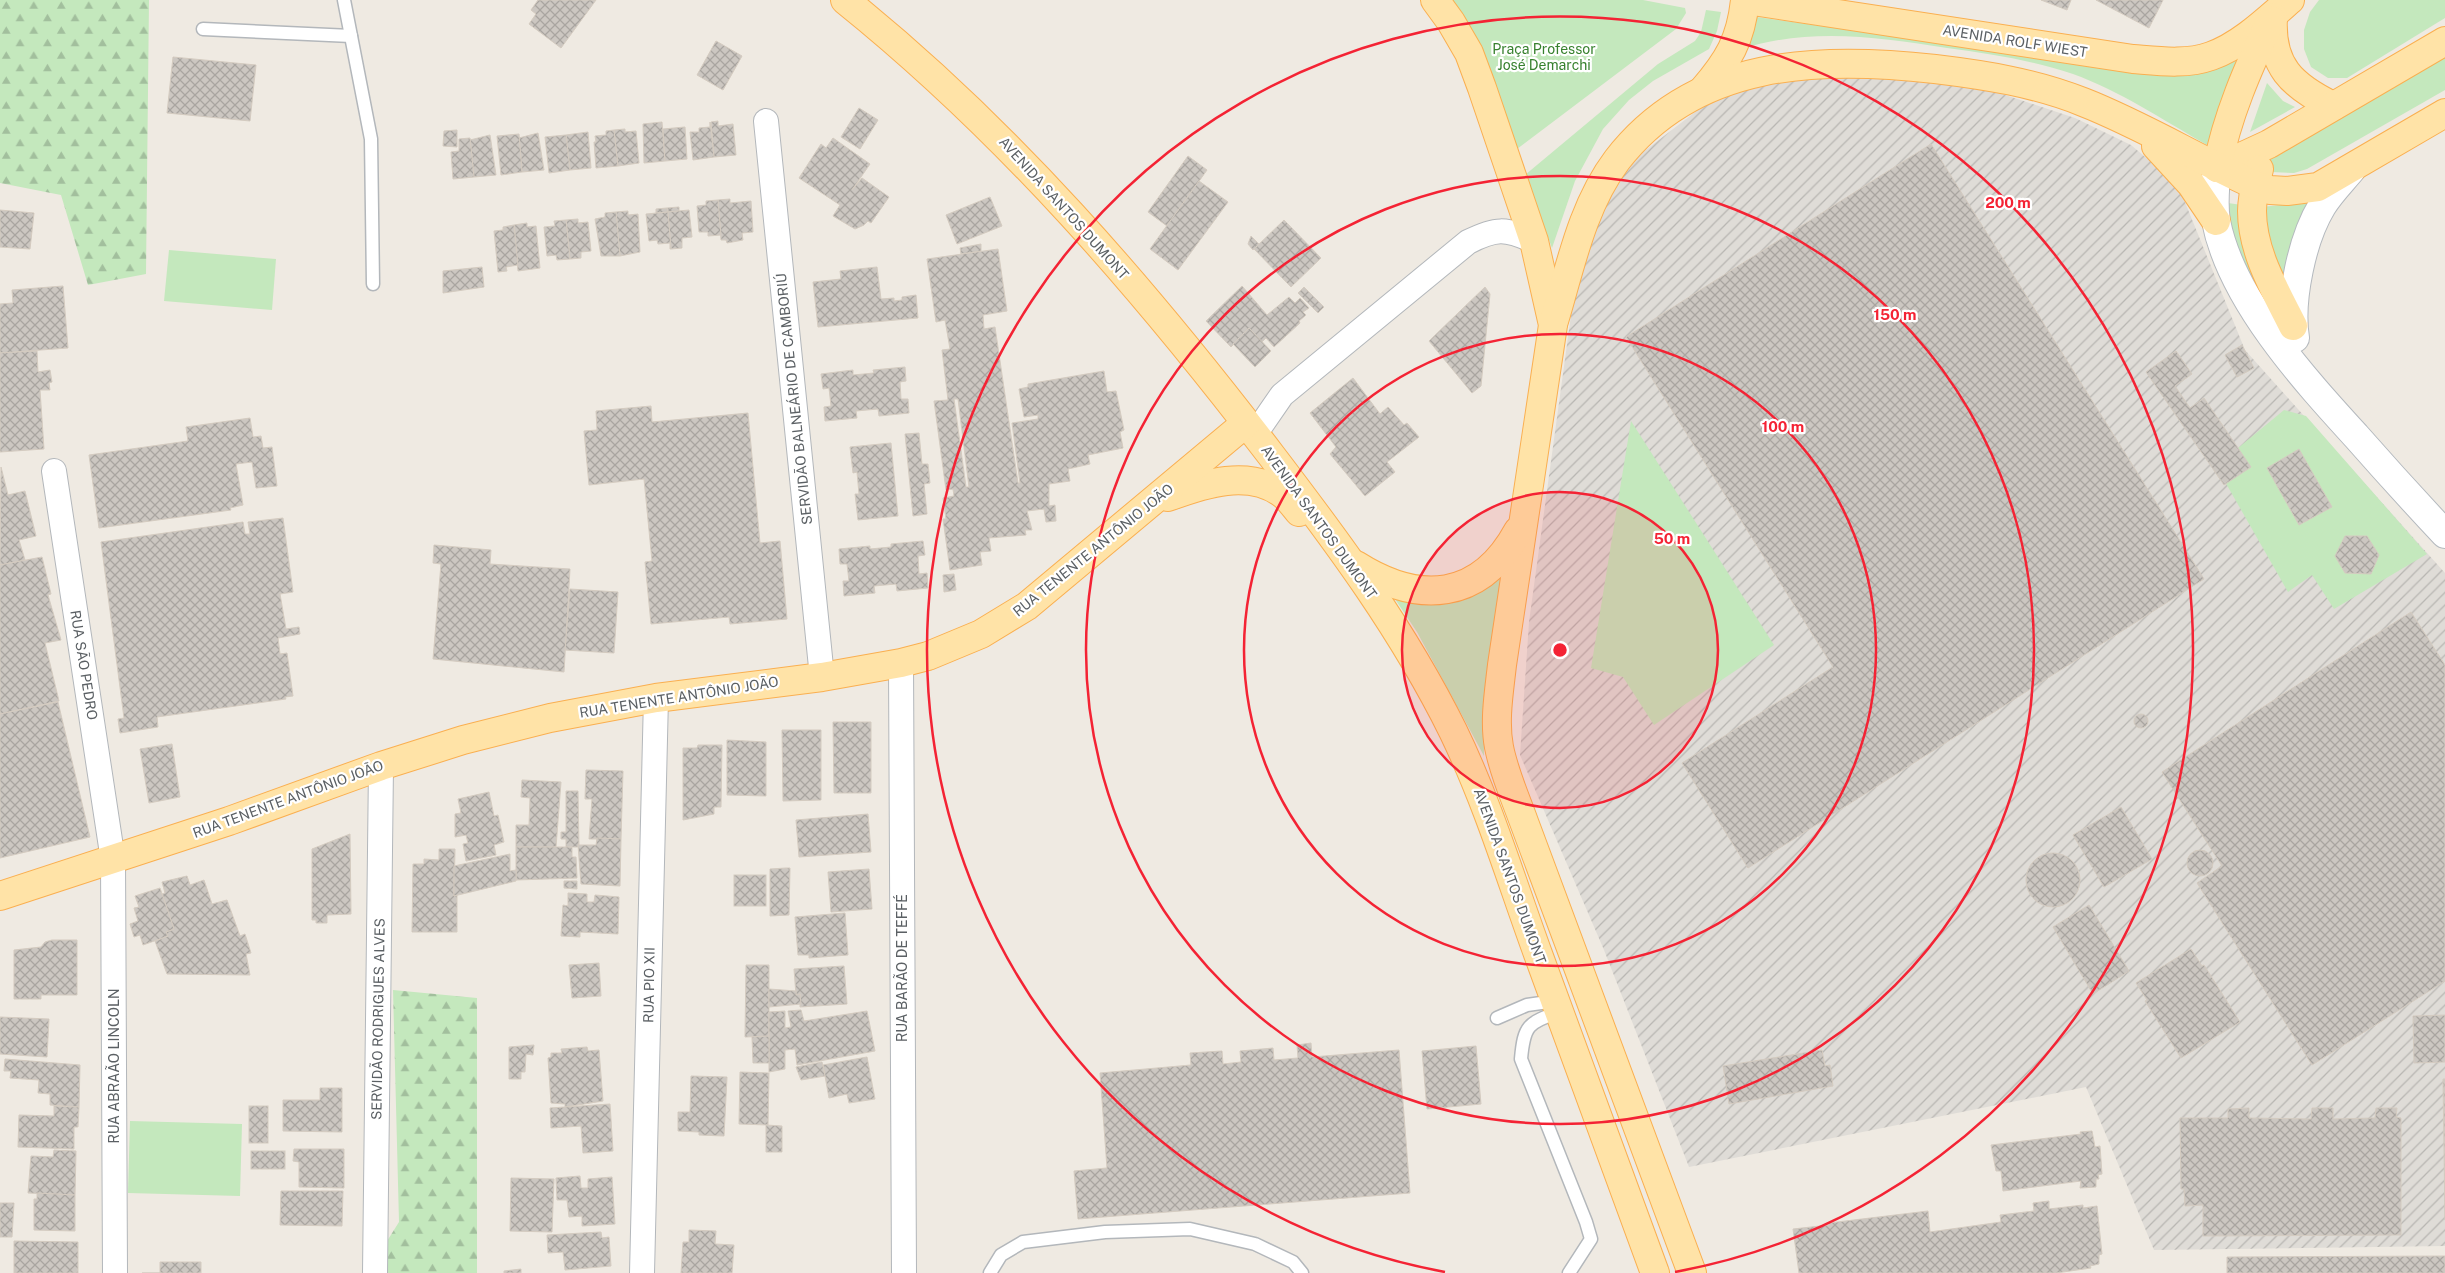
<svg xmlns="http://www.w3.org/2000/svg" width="2445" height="1273" viewBox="0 0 2445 1273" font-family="'Public Sans',sans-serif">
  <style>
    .industrial { fill: url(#industrial-furrows) }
    .green { fill: #c4e8bd }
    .forest { fill: url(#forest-firs) }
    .building { fill: url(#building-cross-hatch); stroke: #d4cbc0; fill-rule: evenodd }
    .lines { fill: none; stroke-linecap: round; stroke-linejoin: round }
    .lane-casing { stroke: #b3b7bb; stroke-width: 15 }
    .street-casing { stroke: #b3b7bb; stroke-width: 26 }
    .secondary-casing { stroke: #b4b9be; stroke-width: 30 }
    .primary-casing { stroke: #faaf50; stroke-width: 30 }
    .lane { stroke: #fff; stroke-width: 12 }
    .street { stroke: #fff; stroke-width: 24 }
    .secondary { stroke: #fff; stroke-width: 28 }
    .primary { stroke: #ffe3a7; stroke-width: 28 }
    .ring { fill: none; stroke: #f42334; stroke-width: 2.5 }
    .labels { text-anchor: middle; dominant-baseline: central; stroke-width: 4.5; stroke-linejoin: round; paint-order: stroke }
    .street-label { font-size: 14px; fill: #5b6064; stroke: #fff }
    .park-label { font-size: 14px; fill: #37812e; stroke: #fff }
    .centre { fill: #f42334; stroke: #fff; stroke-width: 2.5 }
    .ring-label { font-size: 15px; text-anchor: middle; font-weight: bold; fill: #f42334; stroke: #fff; stroke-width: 4.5; stroke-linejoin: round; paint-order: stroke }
  </style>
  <defs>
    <pattern id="industrial-furrows" width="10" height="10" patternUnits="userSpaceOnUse" patternTransform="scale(1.25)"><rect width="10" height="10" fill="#dfdcd7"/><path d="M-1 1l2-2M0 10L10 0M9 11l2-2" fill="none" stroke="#b8b6b2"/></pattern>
    <pattern id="forest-firs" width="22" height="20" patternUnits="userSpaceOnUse" patternTransform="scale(1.25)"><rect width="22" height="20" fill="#c4e8bd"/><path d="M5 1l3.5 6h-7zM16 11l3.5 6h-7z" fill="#a2bf9d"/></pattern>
    <pattern id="building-cross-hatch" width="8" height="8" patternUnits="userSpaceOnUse" patternTransform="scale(1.25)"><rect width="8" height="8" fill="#ccc7c1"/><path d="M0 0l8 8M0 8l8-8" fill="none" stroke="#a9a5a0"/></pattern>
  </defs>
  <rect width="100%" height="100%" fill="#efeae2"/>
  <polygon class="industrial" points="1837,68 1987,89 2075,118 2131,145 2178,185 2245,350 2445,573 2445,1246 2154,1250 2086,1087 1689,1167 1604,950 1520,755 1529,622 1578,264 1625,166 1729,86"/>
  <g class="green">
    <polygon points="1445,0 1643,0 1685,8 1686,13 1676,29 1517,149 1495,88"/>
    <polygon points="2319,0 2445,0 2445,18 2347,78 2328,78 2311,67 2304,49 2304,30 2310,12"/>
    <polygon points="1706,10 1721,12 1717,31 1709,49 1653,81 1629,100 1603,129 1575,181 1552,248 1525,175 1658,64 1695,41 1701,32"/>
    <path d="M1749,16l420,58 72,-17 -34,88c-44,-25 -87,-54 -134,-71 -41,-14 -83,-20 -126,-26 -69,-11 -137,-21 -205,1z"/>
    <polygon points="2445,53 2445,90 2307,169 2294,173 2271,172 2265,161"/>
    <polygon points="2267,83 2283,101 2295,107 2250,132"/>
    <polygon points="2319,201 2288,298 2270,260 2261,207"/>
    <polygon points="2228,203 2242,205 2271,306 2265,310 2234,243"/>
    <polygon points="169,250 276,259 272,310 164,301"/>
    <polygon points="2284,410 2306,416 2427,554 2334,609 2312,575 2288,592 2220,473 2238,448"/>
    <polygon points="1631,421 1774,645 1654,725 1623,677 1591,668"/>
    <polygon points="1502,572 1484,705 1484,756 1417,632 1391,593"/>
    <polygon points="130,1121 242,1124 240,1196 128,1193"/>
  </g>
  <g class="forest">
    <polygon points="0,0 149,0 146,274 88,285 61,195 0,183"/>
    <polygon points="393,990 477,998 477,1273 367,1273 399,1222"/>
  </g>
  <g class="building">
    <polygon points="538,0 596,0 561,48 529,24 536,14 531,10"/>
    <polygon points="2041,0 2071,0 2067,10"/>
    <polygon points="2096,0 2163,0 2149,28"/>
    <polygon points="716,41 742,56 723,90 697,75"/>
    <polygon points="173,57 256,65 250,121 167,113"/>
    <polygon points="859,108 878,120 860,149 841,137"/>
    <polygon points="718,121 718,126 733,124 736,155 714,157 711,122"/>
    <polygon points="662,122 665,161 644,163 643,124"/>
    <polygon points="710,122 714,157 693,160 690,132 699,132 699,128 710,127"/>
    <polygon points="685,127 687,159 665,161 663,129"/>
    <polygon points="625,129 625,132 636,131 639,163 618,166 614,130"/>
    <polygon points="457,130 457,147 443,146 444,131"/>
    <polygon points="614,130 618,166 596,168 594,142 596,142 595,136 606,135 606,131"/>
    <polygon points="588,132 591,168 570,170 566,135"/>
    <polygon points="538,133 544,170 522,172 519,138"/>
    <polygon points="519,134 522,172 501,175 497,136"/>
    <polygon points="490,135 496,175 474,177 470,140"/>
    <polygon points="566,135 570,170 549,173 545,137"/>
    <polygon points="470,138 474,177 453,179 451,152 459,151 459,139"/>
    <polygon points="833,138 870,164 852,190 862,178 889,197 871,223 868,221 864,225 855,229 833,216 840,205 799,178 821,144 826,148"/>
    <polygon points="1931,144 2204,579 1748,868 1682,763 1833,667 1626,337"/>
    <polygon points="1188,156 1207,170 1167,226 1148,212"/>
    <polygon points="1199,181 1228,202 1178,270 1150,249"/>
    <polygon points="990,197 1002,226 957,244 946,215"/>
    <polygon points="730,199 730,203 751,201 753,232 742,233 743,240 727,243 726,240 721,240 718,200"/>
    <polygon points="718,200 721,235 708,236 708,232 699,232 697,206 706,205 706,201"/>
    <polygon points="679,207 679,211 668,212 667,208"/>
    <polygon points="667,208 668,212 656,213 656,209"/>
    <polygon points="0,210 34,213 30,249 0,247"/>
    <polygon points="689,210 692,237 682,238 682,248 671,249 668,212"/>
    <polygon points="628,211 628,215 638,214 640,252 620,256 616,212"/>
    <polygon points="616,212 620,256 601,256 595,219 605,217 605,213"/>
    <polygon points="668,212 671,249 670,249 670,243 658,244 657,240 649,241 646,214"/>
    <polygon points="578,219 578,223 588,222 591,251 581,252 581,258 570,259 566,220"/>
    <polygon points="566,220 570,259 557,260 556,255 547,256 544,227 555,226 554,221"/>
    <polygon points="1284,220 1321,258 1291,287 1254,249"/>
    <polygon points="527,223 527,227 536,226 540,268 518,271 514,225"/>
    <polygon points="514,225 518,265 506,267 507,271 498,272 494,231 503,230 503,227"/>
    <polygon points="1251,236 1259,244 1253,250 1248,244"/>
    <polygon points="981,244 981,251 961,254 960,248"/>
    <path d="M998,249l9,62 -24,4 1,14 11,-2 23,156h2l-8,-60 26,-4v-4l-14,2 -5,-28 9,-2v-3l76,-13 3,21 9,-1 8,39 -4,2 3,16 -35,7 2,9 -22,5 2,12 -21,3v22l6,-1 1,16 -10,1 -2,-13 -17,2 5,19h-7l1,5 -37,3 2,13 -11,1 2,13 -32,5 -7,-51h3l-3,-21 11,-2 -1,-7 -7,1 -12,-89 14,-1 -6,-50 8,-1 -5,-29 -9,2 -9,-63zM954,399h4l11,88h-3z"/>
    <polygon points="482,267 484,287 443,293 443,271"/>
    <polygon points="877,267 881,299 894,298 894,301 902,300 902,297 916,295 918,318 818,327 813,282 841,279 840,271"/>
    <polygon points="63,286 68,348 0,353 0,304 13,303 12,290"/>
    <polygon points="1242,286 1267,315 1289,297 1295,303 1300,298 1309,308 1303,312 1306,315 1299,321 1300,323 1274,347 1266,338 1262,342 1249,328 1231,347 1206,321"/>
    <polygon points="1304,287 1324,307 1318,313 1298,293"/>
    <polygon points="1485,287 1490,294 1481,386 1472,393 1429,341"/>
    <polygon points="1249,328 1271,351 1255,367 1233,344"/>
    <polygon points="2242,345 2254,368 2237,377 2225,355"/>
    <polygon points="37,351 38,372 50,370 52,382 49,383 50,390 40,390 44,449 0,452 0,353"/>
    <polygon points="2176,351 2192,374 2175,386 2190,408 2204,398 2251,467 2224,485 2146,372"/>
    <polygon points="905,367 906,381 900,382 901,399 908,399 909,413 879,416 878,409 856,411 857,418 825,421 824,407 831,406 829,388 823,389 821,374 853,370 853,375 874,373 873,370"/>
    <polygon points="1353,378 1380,414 1388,407 1404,425 1407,423 1419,437 1387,462 1395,472 1365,496 1330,454 1336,447 1310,413"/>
    <polygon points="651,406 652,422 748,413 760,543 780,541 787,619 730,624 729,617 651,624 645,562 652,561 644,479 589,485 584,431 597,430 596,411"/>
    <polygon points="250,418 253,437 261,436 263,448 272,447 277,486 256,488 252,462 236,464 243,505 230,508 231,510 99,528 89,455 188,441 186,427"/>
    <polygon points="919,433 922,464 928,464 930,483 924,484 927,514 913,516 905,434"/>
    <polygon points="891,443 898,516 858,520 855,494 859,494 857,472 853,473 850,447"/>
    <polygon points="2299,449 2332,507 2299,525 2267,468"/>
    <polygon points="1,467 8,495 25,491 36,536 19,540 25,560 0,565"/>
    <polygon points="283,518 293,592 280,594 286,629 299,627 300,634 278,638 280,654 287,653 293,696 285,697 286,699 157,717 158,727 120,733 118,719 124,718 101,542 243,522 245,534 250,534 248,522"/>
    <polygon points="2345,536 2367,536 2379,555 2371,574 2345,573 2335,556"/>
    <polygon points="923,541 925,555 918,556 919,574 927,573 928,588 897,591 896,584 874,586 875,593 844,596 843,581 849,581 847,564 840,564 839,549 870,546 870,549 891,547 891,544"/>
    <polygon points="434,545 491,550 490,564 570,569 564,672 433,659 441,564 433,563"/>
    <polygon points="42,557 51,594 48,595 61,640 45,643 59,701 0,714 0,565"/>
    <polygon points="954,574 956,590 944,592 943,575"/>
    <polygon points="570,589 618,592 614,653 565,650"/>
    <polygon points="2411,612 2445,665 2445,981 2312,1065 2197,883 2222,866 2162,772"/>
    <polygon points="58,702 90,837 0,858 0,714"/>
    <circle cx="2141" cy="721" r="7"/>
    <polygon points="833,722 871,722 871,793 834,793"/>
    <polygon points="782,730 821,730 821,800 783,801"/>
    <polygon points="727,740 766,742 766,796 727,795"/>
    <polygon points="172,744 180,797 149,803 140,749"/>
    <polygon points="698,745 722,745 721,807 714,807 714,814 683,820 683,748 697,748"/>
    <polygon points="586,770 623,771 621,839 589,839 592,799 585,799"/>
    <polygon points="522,780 561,782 556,847 516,847 516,825 529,825 530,798 521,797"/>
    <polygon points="566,791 578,791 579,847 566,847 566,839 561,839 561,832 566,832"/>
    <polygon points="489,792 494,816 498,815 504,842 494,845 496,855 466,861 463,844 468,843 466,835 455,837 455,814 461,813 458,799"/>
    <polygon points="2121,807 2152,859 2104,887 2073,835"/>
    <polygon points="868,814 871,852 799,857 796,820"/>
    <polygon points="350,834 351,914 327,915 327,923 316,923 316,920 312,920 312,849"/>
    <polygon points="597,838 621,839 620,886 581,884 578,845 596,845"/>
    <polygon points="516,847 572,847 572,857 576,857 577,878 516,880"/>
    <polygon points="439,849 455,849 454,896 457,895 457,932 412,932 413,864 424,864 424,859 439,860"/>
    <circle cx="2200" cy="863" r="13"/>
    <circle cx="2053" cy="880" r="27"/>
    <polygon points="510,854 510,871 516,870 516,881 454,896 454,866"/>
    <polygon points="786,868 790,868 789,915 770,916 770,869"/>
    <polygon points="869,869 872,909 831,912 828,872"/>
    <rect x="734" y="875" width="32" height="31"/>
    <polygon points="187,876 190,885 204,880 212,904 227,900 240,936 245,934 251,953 246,954 250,975 167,974 155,941 168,936 166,932 174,929 162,894 165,893 162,882"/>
    <polygon points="564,881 577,881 577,889 564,888"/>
    <polygon points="160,888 174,929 166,932 168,936 143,945 140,935 134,937 130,924 138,921 134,908 139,907 135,896"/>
    <polygon points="568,893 587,894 587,902 594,902 595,895 619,897 618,934 580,932 580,937 561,936 563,905 568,906"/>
    <polygon points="2089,905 2129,971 2093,994 2053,927"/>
    <polygon points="845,913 848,955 809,958 809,955 798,955 795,917"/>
    <polygon points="52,940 77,940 77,995 41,995 41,999 14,999 14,950 41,947 45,942"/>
    <polygon points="2191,949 2202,966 2204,965 2240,1022 2181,1058 2145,1001 2147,1000 2136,983"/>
    <polygon points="599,963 601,996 572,998 569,965"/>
    <polygon points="746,965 769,965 769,1036 745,1037"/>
    <polygon points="844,966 847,1004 800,1007 800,994 796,995 794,969"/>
    <polygon points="769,989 796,991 796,995 800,994 801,1004 769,1007"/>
    <polygon points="801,1010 804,1021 867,1011 875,1051 797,1065 795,1049 785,1050 785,1069 769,1072 769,1012 785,1011 785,1028 791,1027 788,1011"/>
    <polygon points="2445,1015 2445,1062 2414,1063 2413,1016"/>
    <polygon points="0,1017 49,1019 47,1057 0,1054"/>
    <polygon points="769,1036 769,1063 753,1063 752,1037"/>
    <polygon points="1311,1043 1312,1057 1399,1050 1410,1193 1078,1219 1074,1171 1107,1168 1100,1073 1191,1065 1190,1053 1222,1051 1223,1064 1241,1062 1240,1051 1273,1048 1274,1060 1298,1058 1297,1045"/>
    <polygon points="534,1045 533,1055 526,1054 525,1072 521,1072 521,1079 509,1079 509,1047"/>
    <polygon points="1476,1046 1481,1104 1427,1109 1422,1051"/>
    <polygon points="587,1047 588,1051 599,1050 603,1101 565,1107 565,1104 551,1103 548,1058 551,1057 551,1053 562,1053 561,1049"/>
    <polygon points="1822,1050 1825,1066 1830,1065 1833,1086 1729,1104 1723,1066"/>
    <polygon points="867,1057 875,1099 849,1103 847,1094 829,1098 823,1065"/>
    <polygon points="5,1059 80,1065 79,1107 50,1105 50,1094 38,1093 39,1080 10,1078 11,1071 4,1071"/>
    <polygon points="822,1062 825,1076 801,1080 796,1067"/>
    <polygon points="740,1072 769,1073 768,1125 739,1124"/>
    <polygon points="691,1076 727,1077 724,1136 699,1135 699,1132 678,1131 678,1112 690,1112"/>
    <polygon points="2443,1079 2445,1079 2445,1220"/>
    <polygon points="320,1088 342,1088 342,1132 283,1131 283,1100 320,1100"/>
    <polygon points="610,1104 613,1151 583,1153 581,1126 551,1128 550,1108"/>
    <polygon points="54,1106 79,1107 78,1127 74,1127 74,1149 18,1147 19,1115 54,1116"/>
    <rect x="249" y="1106" width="19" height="37"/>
    <polygon points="2249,1108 2249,1118 2311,1119 2312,1108 2333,1108 2333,1119 2375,1118 2376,1108 2397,1108 2396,1117 2401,1118 2401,1235 2203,1236 2203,1205 2185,1206 2184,1189 2181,1189 2180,1118 2228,1118 2228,1109"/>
    <polygon points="766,1125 782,1126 782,1152 766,1152"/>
    <polygon points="2092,1131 2095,1147 2100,1146 2102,1174 2098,1175 2099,1179 2096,1179 2096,1187 2080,1188 2081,1181 2003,1191 2001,1171 1996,1171 1991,1145 2081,1134 2080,1132"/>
    <polygon points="294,1149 344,1149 344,1188 299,1187 299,1162 293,1161"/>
    <polygon points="54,1150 76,1151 75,1195 28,1193 31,1156 53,1157"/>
    <rect x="251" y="1151" width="34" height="18"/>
    <polygon points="580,1176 581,1188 588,1188 588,1179 612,1177 615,1224 582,1226 582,1216 569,1217 567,1200 557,1200 556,1178"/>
    <polygon points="511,1178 554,1179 552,1232 510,1231"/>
    <polygon points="281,1191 343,1191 342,1226 280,1225"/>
    <polygon points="37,1193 75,1195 75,1231 34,1230 34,1199 37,1199"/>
    <polygon points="2049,1201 2049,1209 2083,1205 2083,1208 2097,1206 2102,1254 2099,1255 2099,1264 2090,1266 2091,1268 2056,1273 1799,1273 1793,1229 1829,1225 1829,1223 1928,1211 1930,1232 2001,1222 2000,1215 2034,1211 2033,1203"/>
    <polygon points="0,1203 14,1203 12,1237 0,1237"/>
    <polygon points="689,1230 716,1231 715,1244 734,1245 732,1273 681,1273 683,1242 689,1242"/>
    <polygon points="601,1232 602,1238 609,1237 611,1266 565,1270 563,1252 548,1253 547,1235"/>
    <polygon points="14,1241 78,1242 78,1273 14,1273"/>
    <polygon points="2445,1256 2445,1273 2227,1273 2227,1257"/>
    <polygon points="160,1262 201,1262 201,1273 142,1273 160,1273"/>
    <polygon points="521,1269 521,1273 504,1273 504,1271"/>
  </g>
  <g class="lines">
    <g class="lane-casing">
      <g id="lane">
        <polyline points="344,0 371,139 373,284"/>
        <polyline points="203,29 351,36"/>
        <path d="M1559,1012c-31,11 -35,13 -38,47l65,163 5,17 -22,34"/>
        <polyline points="1497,1018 1527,1005 1555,1001"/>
        <polyline points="990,1273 1001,1255 1023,1242 1105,1232 1190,1229 1255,1244 1293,1262 1302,1273"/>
      </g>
    </g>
    <g class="street-casing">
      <g id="street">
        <polyline points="766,121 822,677"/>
        <path d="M1255,434l27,-39 186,-153c28,-14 37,-14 66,-1"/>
        <polyline points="54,471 113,860 115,1273"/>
        <polyline points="901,663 904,1273"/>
        <polyline points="375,1273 381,766"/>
        <polyline points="642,1273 656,698"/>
      </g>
    </g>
    <g class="secondary-casing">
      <g id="secondary">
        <path d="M2217,168c-2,17 -4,36 -1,53 15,78 88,158 140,215 29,33 59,66 89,98"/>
        <path d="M2295,338c-6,-38 7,-99 27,-132 8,-13 19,-24 29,-36"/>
      </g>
    </g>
    <g class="primary-casing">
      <g id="primary">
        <path d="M845,0c163,131 299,289 426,455 68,89 132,175 182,276 35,72 58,149 85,223 39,107 78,213 117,319"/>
        <path d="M1435,0l16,22 18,31 13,35 52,153 19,84 -51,340c-3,27 -8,56 -3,82 5,26 16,50 25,75l168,451"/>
        <path d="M1746,0l387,59c25,2 53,6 78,-3 29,-10 56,-36 79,-56"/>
        <path d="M2273,17c-3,49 19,69 60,89"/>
        <path d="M1703,90c25,-29 38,-50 42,-90"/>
        <polyline points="2156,146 2191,184 2216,221"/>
        <polyline points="2217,168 2269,144 2445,41"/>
        <path d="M2217,168c10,-52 31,-100 54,-148"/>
        <path d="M2259,169c-3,13 -7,28 -7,42 0,41 23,79 41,115"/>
        <path d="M1554,321c16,-53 28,-115 63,-161 78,-101 202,-104 318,-91 50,6 101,14 148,33 59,23 114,57 172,83l15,5 17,1 31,-4 127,-74"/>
        <path d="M1168,497c35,-13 82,-29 116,-2 5,4 10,11 15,17"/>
        <path d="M1356,565c63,40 124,36 162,-34"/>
        <polyline points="0,896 229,821 381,766 463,740 550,718 656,698 822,677 901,663 928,656 981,634 1027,606 1246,423"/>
      </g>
    </g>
    <use href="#lane" class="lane"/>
    <use href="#street" class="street"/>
    <use href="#secondary" class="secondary"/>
    <use href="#primary" class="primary"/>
  </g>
  <circle cx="1560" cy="650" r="158" fill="#f42334" fill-opacity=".12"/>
  <g class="ring">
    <circle cx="1560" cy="650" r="158"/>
    <circle cx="1560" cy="650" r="316"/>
    <circle cx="1560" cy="650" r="474"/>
    <path d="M1445 1272A633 633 0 1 1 1675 1272"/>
  </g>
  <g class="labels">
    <g class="street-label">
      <text transform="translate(2015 41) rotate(9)">AVENIDA ROLF WIEST</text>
      <text transform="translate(1064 208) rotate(48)">AVENIDA SANTOS DUMONT</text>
      <text transform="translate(794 399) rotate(-96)">SERVIDÃO BALNEÁRIO DE CAMBORIÚ</text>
      <text transform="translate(1319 522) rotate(54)">AVENIDA SANTOS DUMONT</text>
      <text transform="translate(1093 550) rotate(-39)">RUA TENENTE ANTÔNIO JOÃO</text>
      <text transform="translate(84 665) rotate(81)">RUA SÃO PEDRO</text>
      <text transform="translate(679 697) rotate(-9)">RUA TENENTE ANTÔNIO JOÃO</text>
      <text transform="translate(288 799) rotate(-20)">RUA TENENTE ANTÔNIO JOÃO</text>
      <text transform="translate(1510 876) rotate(70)">AVENIDA SANTOS DUMONT</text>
      <text transform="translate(902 968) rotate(-90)">RUA BARÃO DE TEFFÉ</text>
      <text transform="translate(649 985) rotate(-89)">RUA PIO XII</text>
      <text transform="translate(378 1019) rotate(-89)">SERVIDÃO RODRIGUES ALVES</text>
      <text transform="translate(114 1066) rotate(-90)">RUA ABRAÃO LINCOLN</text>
    </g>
    <g class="park-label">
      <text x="1544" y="49">Praça Professor<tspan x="1544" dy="16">José Demarchi</tspan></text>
    </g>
  </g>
  <circle cx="1560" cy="650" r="8" class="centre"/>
  <g class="ring-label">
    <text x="2008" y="208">200 m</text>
    <text x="1895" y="320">150 m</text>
    <text x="1783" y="432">100 m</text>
    <text x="1672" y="544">50 m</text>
  </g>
</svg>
